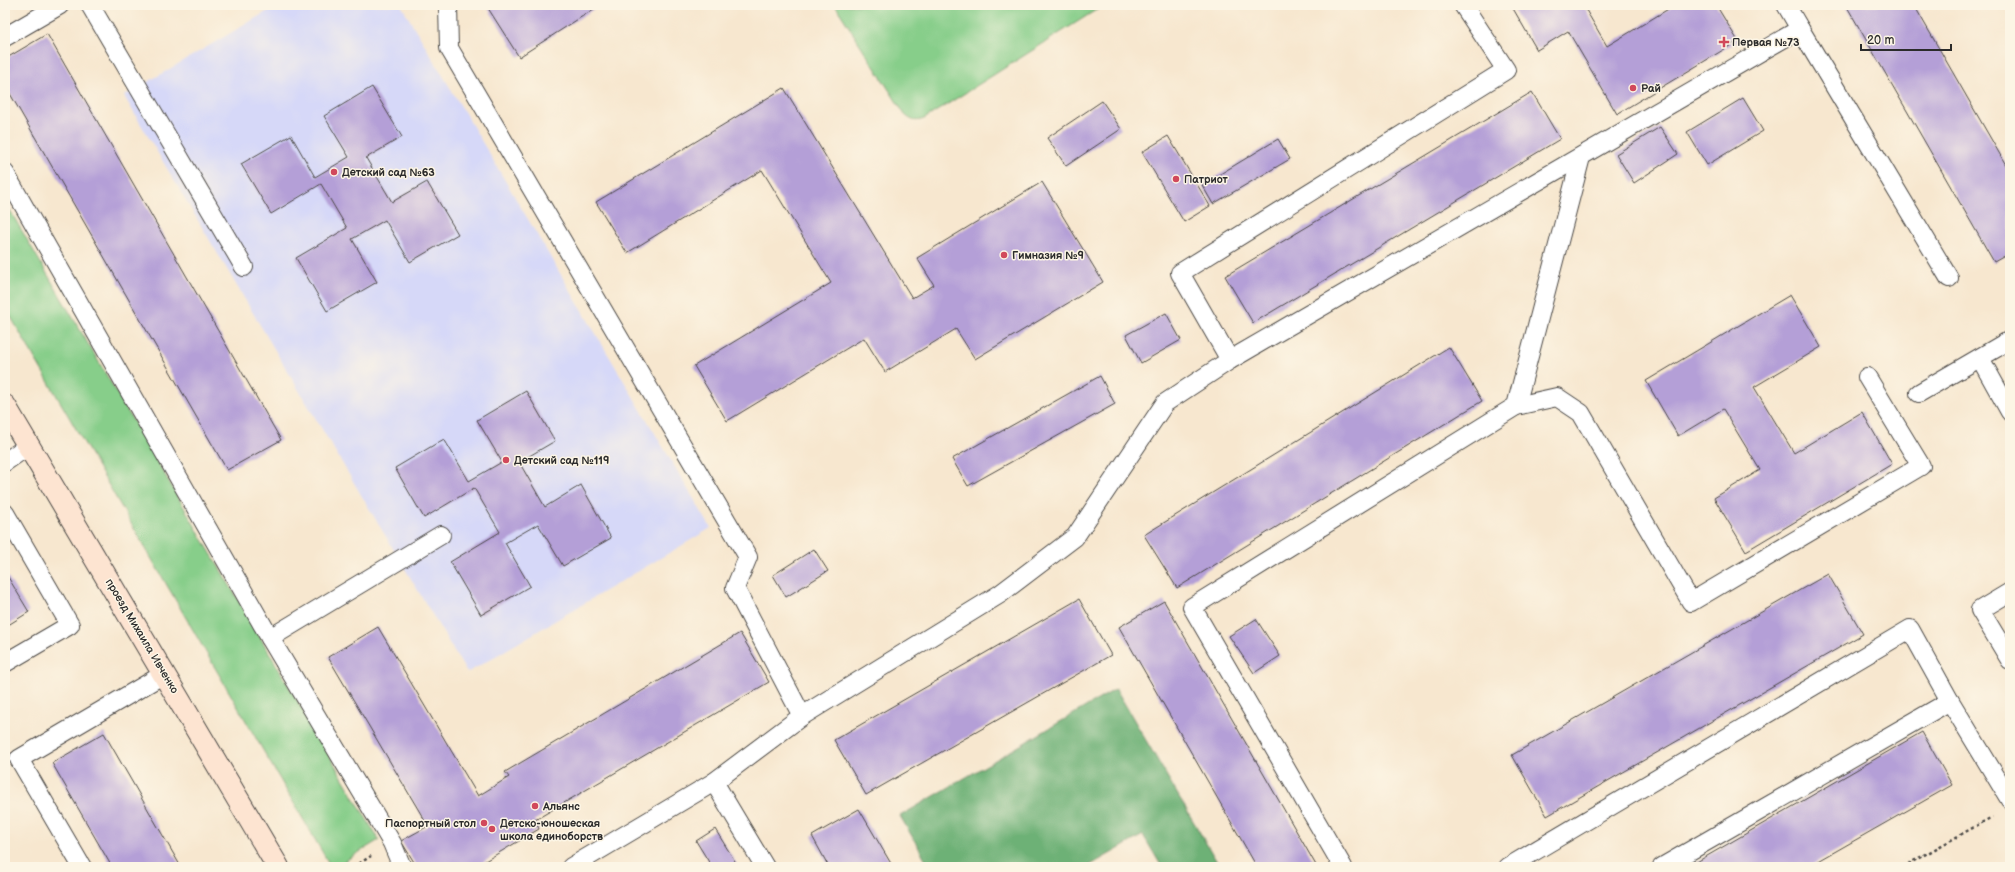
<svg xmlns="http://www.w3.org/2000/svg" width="2015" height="872" viewBox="0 0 2015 872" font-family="'Balsamiq Sans',sans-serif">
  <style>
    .built { fill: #d6d8f8 }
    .green { fill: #87ce8a; stroke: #597c5a }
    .forest { fill: #6db176; stroke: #4c6e50 }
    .building { fill: #b49fd7 }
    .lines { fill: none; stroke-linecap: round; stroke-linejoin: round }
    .lane-casing { stroke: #4a4744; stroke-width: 20 }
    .secondary-casing { stroke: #4a4744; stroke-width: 24 }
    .path { stroke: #4a4744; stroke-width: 2.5; stroke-dasharray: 3 3; stroke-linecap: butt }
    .lane { stroke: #fff; stroke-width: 18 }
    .secondary { stroke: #fde4d1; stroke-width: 22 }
    .poi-dot { fill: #d1495b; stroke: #fcf5e5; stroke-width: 1.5 }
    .labels { text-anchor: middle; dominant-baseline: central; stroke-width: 3; stroke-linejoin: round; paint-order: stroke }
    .poi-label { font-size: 11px; font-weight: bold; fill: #2b2b2b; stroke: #fcf5e5; text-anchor: start }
    .street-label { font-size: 11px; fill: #2b2b2b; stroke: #fcf5e5 }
  </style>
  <rect width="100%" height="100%" fill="#fcf5e5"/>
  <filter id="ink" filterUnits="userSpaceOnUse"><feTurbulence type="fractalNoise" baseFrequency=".025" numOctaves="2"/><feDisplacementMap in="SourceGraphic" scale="8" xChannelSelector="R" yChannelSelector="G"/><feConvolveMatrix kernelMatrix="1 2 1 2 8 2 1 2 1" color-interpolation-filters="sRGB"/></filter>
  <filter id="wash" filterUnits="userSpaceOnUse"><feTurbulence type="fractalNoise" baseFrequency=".012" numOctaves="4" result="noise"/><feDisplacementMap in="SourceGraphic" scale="16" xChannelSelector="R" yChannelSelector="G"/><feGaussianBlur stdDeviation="0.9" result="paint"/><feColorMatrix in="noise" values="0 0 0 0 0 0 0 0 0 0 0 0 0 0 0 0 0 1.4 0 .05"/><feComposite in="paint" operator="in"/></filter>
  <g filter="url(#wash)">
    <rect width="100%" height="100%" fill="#f7e7cf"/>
    <polygon class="built" points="278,5 401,5 711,528 467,673 124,96"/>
    <g class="green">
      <path d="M835,5h269l-180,114c-8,3 -12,2 -19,-4z"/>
      <polygon points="5,202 379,840 335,867 331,867 5,307"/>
    </g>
    <polygon class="forest" points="1116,689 1220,867 1162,867 1143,835 1087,867 930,867 900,816"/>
    <g id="blocks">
      <g class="building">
        <polygon points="486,5 600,5 519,57"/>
        <polygon points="1511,5 1583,5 1607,46 1675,5 1716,5 1738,41 1617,114 1568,31 1537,50"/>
        <polygon points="1846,5 1914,5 2010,172 2010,253 1994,262"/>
        <polygon points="47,34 281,440 227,470 5,85 5,59"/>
        <polygon points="372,87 402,137 366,158 392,202 427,182 458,234 410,262 385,220 352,239 377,282 327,311 296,258 347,228 321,184 271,214 241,164 291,135 315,177 349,157 324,116"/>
        <polygon points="784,88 912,298 934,285 917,258 1042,182 1103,282 975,359 956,329 885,372 864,338 727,421 694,366 831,283 762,170 627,253 596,202"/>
        <polygon points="1532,92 1560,139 1253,323 1225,276"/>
        <polygon points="1743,98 1763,131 1707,165 1687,132"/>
        <polygon points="1102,101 1121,129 1066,166 1047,138"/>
        <polygon points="1660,127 1678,154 1634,183 1616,154"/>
        <polygon points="1168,136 1210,206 1184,222 1142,152"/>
        <polygon points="1278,139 1290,159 1213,204 1202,185"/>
        <polygon points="1790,295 1821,347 1754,387 1794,453 1862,412 1892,464 1746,551 1714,498 1760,470 1723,409 1678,436 1646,381"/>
        <polygon points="1166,313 1181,340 1141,363 1126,335"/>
        <polygon points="1449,347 1482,401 1177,588 1144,535"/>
        <polygon points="1100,376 1115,404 968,486 952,459"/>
        <polygon points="526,391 555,441 519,462 545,507 581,485 611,538 563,566 538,524 505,543 530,586 481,615 450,562 500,532 474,488 424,518 395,468 444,439 469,481 502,462 477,420"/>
        <polygon points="814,549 828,571 786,597 773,575"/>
        <polygon points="5,572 29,612 5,627"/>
        <polygon points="1828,574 1863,634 1547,816 1512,755"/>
        <polygon points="1079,599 1111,655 866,795 834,740"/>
        <polygon points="1164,601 1190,646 1317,867 1257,867 1119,627"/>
        <polygon points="1256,619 1280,656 1254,673 1229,636"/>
        <polygon points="378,627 478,796 509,777 505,772 740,633 769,682 535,820 539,829 475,867 417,867 401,841 428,826 328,657"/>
        <polygon points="1922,732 1952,785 1808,867 1688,867"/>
        <polygon points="104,733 181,867 112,867 52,763"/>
        <polygon points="859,809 893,867 829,867 812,836"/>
        <polygon points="715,829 738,866 736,867 712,867 696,841"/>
      </g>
    </g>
  </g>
  <g filter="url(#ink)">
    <use href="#blocks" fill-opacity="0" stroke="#4a4744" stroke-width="1"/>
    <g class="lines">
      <g class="lane-casing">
        <g id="lane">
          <polyline points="90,5 244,267"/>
          <polyline points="448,5 449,48 748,557 735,588 802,716"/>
          <polyline points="1786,5 1800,29"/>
          <polyline points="5,37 60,5"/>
          <polyline points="5,173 270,638 392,843 402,867"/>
          <polyline points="1980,358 2010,412"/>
          <polyline points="1230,360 1180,273 1506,70 1463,5"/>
          <polyline points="1919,393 2010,340"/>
          <polyline points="1516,406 1557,397 1581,413 1691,602 1921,466 1867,377"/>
          <polyline points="5,462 28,446"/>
          <polyline points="5,513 70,625 5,663"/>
          <polyline points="2010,592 1980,610 2010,660"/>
          <polyline points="270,638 441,535"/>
          <polyline points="714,782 765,867"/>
          <polyline points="82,867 19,759 164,674"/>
          <polyline points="571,867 714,782 802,716 1000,594 1075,537 1165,403 1230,360 1800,29 1949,278"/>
          <polyline points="1343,867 1192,607 1516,406 1581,157"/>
          <polyline points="1508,867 1910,629 1950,701 2010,800"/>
          <polyline points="1662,867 1950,701"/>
        </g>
      </g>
      <g class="secondary-casing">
        <polyline id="secondary" points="5,406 278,867"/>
      </g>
      <g class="path">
        <polyline points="354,867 371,856"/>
        <polyline points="1903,867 1992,817"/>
      </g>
      <use href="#lane" class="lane"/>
      <use href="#secondary" class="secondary"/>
    </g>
  </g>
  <g class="poi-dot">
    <path d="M1722 36h4v4h4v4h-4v4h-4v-4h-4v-4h4z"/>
    <circle cx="1633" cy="88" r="4"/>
    <circle cx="334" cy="172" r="4"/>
    <circle cx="1176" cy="179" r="4"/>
    <circle cx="1004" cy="255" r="4"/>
    <circle cx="506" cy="460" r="4"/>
    <circle cx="535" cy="806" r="4"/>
    <circle cx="484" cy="823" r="4"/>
    <circle cx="492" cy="829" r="4"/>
  </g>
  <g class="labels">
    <g class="poi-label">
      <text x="1732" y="42">Первая №73</text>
      <text x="1641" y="88">Рай</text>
      <text x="342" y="172">Детский сад №63</text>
      <text x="1184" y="179">Патриот</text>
      <text x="1012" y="255">Гимназия №9</text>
      <text x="514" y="460">Детский сад №119</text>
      <text x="543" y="806">Альянс</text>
      <text x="476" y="823" text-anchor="end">Паспортный стол</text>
      <text x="500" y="823">Детско-юношеская<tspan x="500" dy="13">школа единоборств</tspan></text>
    </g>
    <g class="street-label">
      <text transform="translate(142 636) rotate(59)">проезд Михаила Ивченко</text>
    </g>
  </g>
  <rect width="2015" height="872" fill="none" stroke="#fcf5e5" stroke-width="20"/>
  <path d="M1861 44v6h90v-6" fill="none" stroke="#2b2b2b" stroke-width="2"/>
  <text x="1867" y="44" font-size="12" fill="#2b2b2b" stroke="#fcf5e5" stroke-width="3" paint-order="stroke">20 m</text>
</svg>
